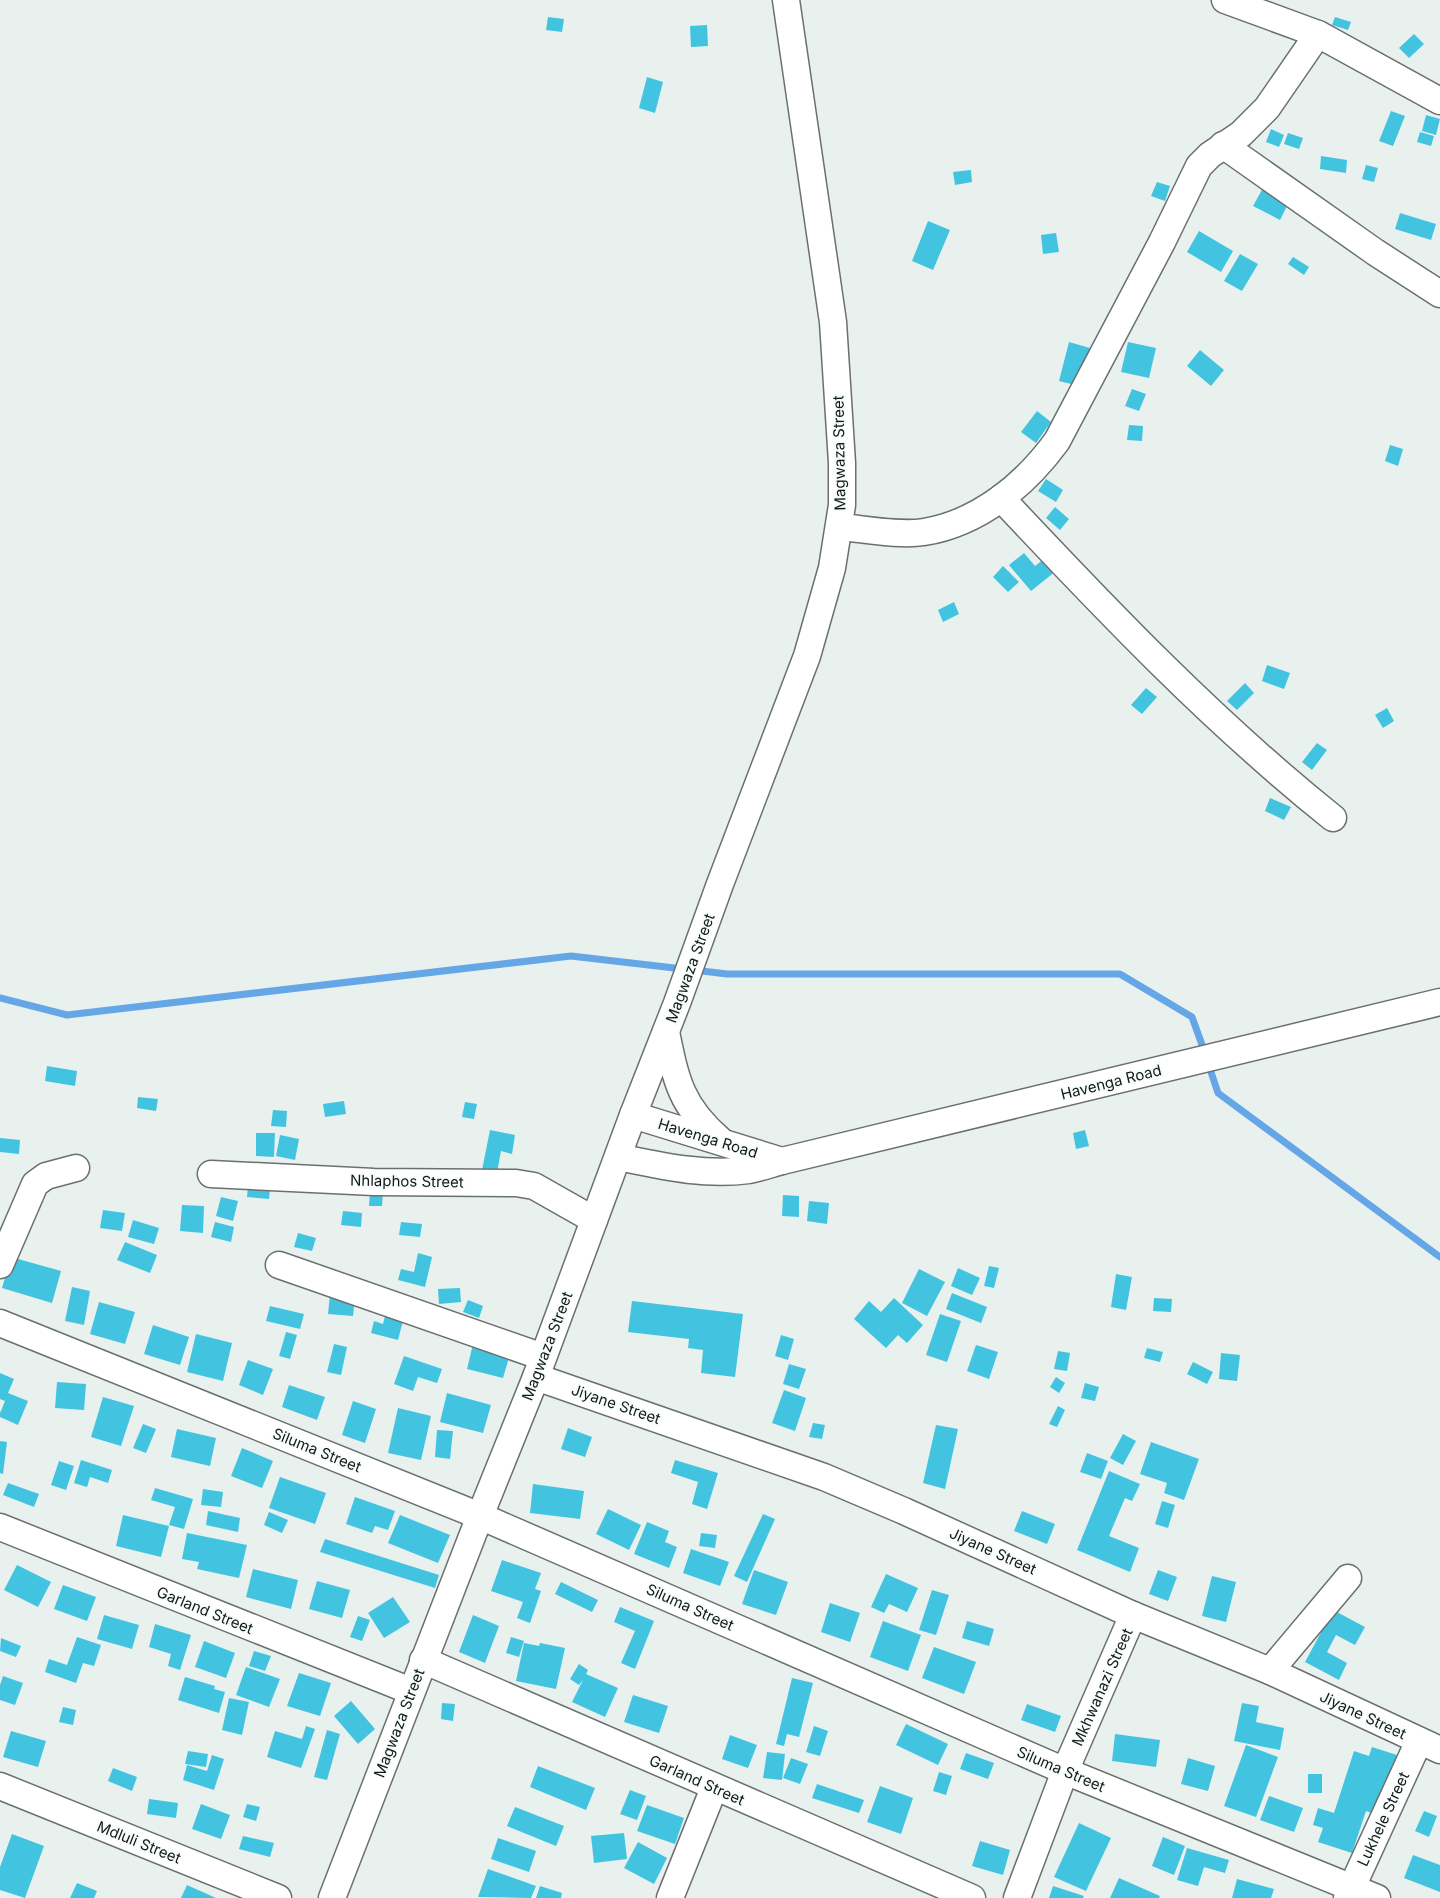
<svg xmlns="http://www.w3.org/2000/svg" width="1440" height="1898" viewBox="0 0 1440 1898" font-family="Inter,sans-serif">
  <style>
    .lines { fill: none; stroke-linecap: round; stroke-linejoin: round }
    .stream { stroke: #65a6e7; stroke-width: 7 }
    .building { fill: #42c4e1 }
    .minor-casing { stroke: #6a706f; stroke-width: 29 }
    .minor { stroke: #fff; stroke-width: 26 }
    .labels { text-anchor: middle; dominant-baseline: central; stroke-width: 4; stroke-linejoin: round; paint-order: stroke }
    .street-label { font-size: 15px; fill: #161818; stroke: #f6fefd }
  </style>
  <rect width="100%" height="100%" fill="#e9f1ef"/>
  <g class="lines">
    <g class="stream">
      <polyline points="694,970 727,974 1120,974 1192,1017 1205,1053"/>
      <polyline points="0,998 67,1015 571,956 683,969"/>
      <polyline points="1208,1063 1218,1093 1440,1257"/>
    </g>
  </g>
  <g class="building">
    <polygon points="548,17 564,19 562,32 546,30"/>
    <polygon points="1335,17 1351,22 1348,30 1332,25"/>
    <polygon points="707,25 708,46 691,47 690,26"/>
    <polygon points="1414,34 1424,44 1409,58 1399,48"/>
    <polygon points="647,77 663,82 655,113 639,108"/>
    <polygon points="1391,111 1405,116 1393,146 1379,141"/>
    <polygon points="1426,115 1440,119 1436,135 1422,131"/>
    <polygon points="1271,129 1284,135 1279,147 1266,142"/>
    <polygon points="1420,132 1434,136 1431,146 1417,142"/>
    <polygon points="1288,133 1303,138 1299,149 1284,144"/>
    <polygon points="1321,156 1347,160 1346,173 1320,169"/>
    <polygon points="1366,165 1378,168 1374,182 1362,179"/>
    <polygon points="971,170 972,182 955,185 953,172"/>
    <polygon points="1157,182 1170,186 1165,201 1151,196"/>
    <polygon points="1264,186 1290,200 1280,220 1253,206"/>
    <polygon points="1400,213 1436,224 1431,240 1395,229"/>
    <polygon points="928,221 950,230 933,270 912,261"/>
    <polygon points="1199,231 1233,251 1221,272 1187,252"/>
    <polygon points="1056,233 1059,252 1043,254 1041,235"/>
    <polygon points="1240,254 1258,264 1242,291 1224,281"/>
    <polygon points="1293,257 1309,267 1304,275 1288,264"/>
    <polygon points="1069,342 1090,348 1079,386 1059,381"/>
    <polygon points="1128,342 1156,348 1149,378 1121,372"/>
    <polygon points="1200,350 1224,370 1211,386 1187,366"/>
    <polygon points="1132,389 1146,394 1139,411 1125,406"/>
    <polygon points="1037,411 1051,422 1036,443 1021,432"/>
    <polygon points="1129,425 1143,426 1142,441 1127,440"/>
    <polygon points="1390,445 1403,449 1398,466 1385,461"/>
    <polygon points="1046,479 1063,490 1056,502 1038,491"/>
    <polygon points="1055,507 1069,519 1060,530 1046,518"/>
    <polygon points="1024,553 1035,566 1045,558 1056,571 1031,591 1009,565"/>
    <polygon points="1003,566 1019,582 1008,592 993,577"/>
    <polygon points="954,602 959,614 943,622 938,610"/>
    <polygon points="1267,665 1290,673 1284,689 1262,681"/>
    <polygon points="1245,683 1254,693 1237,710 1227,701"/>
    <polygon points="1146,688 1157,697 1142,714 1131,705"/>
    <polygon points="1387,708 1394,721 1383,728 1375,715"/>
    <polygon points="1317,743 1327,750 1312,770 1302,762"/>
    <polygon points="1270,798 1291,807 1284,820 1265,811"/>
    <polygon points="47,1066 77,1071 75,1086 45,1081"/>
    <polygon points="138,1097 158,1099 156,1111 137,1108"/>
    <polygon points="344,1101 346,1114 325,1117 323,1104"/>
    <polygon points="465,1102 477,1104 474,1119 462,1117"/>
    <polygon points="273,1110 287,1111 286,1127 271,1126"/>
    <polygon points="490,1130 515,1135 512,1154 501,1151 497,1173 482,1170"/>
    <polygon points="1085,1130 1089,1146 1076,1149 1073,1133"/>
    <polygon points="256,1133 275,1133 274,1157 256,1156"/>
    <polygon points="280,1135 299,1139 295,1160 276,1156"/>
    <polygon points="0,1138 20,1140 19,1154 0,1152"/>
    <polygon points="248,1186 270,1188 269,1199 247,1197"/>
    <polygon points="370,1191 383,1192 382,1206 369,1206"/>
    <polygon points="783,1195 799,1196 799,1217 782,1216"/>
    <polygon points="221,1197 238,1201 233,1221 216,1216"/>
    <polygon points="809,1201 829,1203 827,1224 807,1221"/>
    <polygon points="182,1205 204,1206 203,1233 180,1231"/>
    <polygon points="103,1210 125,1213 122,1231 100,1228"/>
    <polygon points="343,1211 362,1213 361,1227 341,1225"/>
    <polygon points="133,1220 159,1228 154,1244 128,1237"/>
    <polygon points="215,1222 234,1227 231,1242 211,1237"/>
    <polygon points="401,1222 422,1224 420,1237 399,1235"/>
    <polygon points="298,1233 316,1238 312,1251 294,1247"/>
    <polygon points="125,1242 157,1255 150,1273 117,1260"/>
    <polygon points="418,1253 432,1257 425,1287 398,1280 401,1269 414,1272"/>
    <polygon points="11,1257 61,1271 52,1303 2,1288"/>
    <polygon points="989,1266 999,1268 994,1288 984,1286"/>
    <polygon points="958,1268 980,1278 972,1295 951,1286"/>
    <polygon points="919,1269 945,1282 927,1316 902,1303"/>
    <polygon points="1116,1274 1132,1277 1126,1310 1111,1307"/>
    <polygon points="72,1287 90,1291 84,1325 65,1321"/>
    <polygon points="460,1288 461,1302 439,1304 438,1289"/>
    <polygon points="952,1293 987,1307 981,1323 946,1309"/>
    <polygon points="330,1294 355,1297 353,1316 328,1314"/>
    <polygon points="894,1298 923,1325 907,1343 898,1335 886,1348 854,1319 869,1301 881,1312"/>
    <polygon points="1154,1298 1172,1299 1171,1312 1153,1311"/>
    <polygon points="468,1300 483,1306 479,1318 463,1312"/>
    <polygon points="632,1301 743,1314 735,1377 701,1373 703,1350 688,1348 689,1339 628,1332"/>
    <polygon points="99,1302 135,1312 125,1344 90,1334"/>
    <polygon points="270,1306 304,1314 300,1329 266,1321"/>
    <polygon points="386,1312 404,1317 398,1340 371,1333 374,1321 383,1324"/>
    <polygon points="940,1314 961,1321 947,1362 926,1355"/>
    <polygon points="153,1325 189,1337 180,1365 144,1354"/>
    <polygon points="286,1332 297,1335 290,1359 279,1356"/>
    <polygon points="196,1334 232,1343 223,1381 187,1372"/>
    <polygon points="781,1335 794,1339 788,1360 775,1356"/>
    <polygon points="334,1344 347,1347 341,1375 327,1372"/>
    <polygon points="473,1344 510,1354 503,1378 467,1369"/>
    <polygon points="976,1345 998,1352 989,1379 967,1371"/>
    <polygon points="1147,1348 1163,1352 1160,1362 1144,1358"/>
    <polygon points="1058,1351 1070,1353 1067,1371 1054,1369"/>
    <polygon points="1221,1353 1240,1355 1237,1381 1219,1379"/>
    <polygon points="404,1356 442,1369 437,1383 418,1377 413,1391 394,1384"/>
    <polygon points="248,1360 273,1369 263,1395 239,1385"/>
    <polygon points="1193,1362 1213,1372 1207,1384 1187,1374"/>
    <polygon points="789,1364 806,1369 799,1389 783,1384"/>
    <polygon points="0,1373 14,1379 8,1393 28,1401 18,1425 0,1417 0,1413 5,1401 0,1399"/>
    <polygon points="1056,1377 1065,1383 1059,1393 1050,1387"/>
    <polygon points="57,1382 86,1384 84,1410 55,1408"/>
    <polygon points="1085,1383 1099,1387 1095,1401 1081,1398"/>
    <polygon points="289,1385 325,1397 317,1420 282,1407"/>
    <polygon points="784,1390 806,1398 795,1431 772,1423"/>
    <polygon points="447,1393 491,1405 483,1433 440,1422"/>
    <polygon points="103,1397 134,1406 121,1446 91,1437"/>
    <polygon points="353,1401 376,1409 365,1443 342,1435"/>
    <polygon points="1058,1406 1065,1410 1057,1427 1049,1424"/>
    <polygon points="398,1408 431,1416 421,1460 388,1453"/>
    <polygon points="813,1423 825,1425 822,1439 809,1437"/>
    <polygon points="143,1424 156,1429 146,1453 133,1448"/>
    <polygon points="936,1425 958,1429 945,1489 923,1483"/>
    <polygon points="568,1428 592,1437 585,1457 561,1449"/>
    <polygon points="177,1429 216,1438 210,1466 171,1457"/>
    <polygon points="437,1430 453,1431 450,1459 435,1457"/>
    <polygon points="1123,1434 1136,1441 1123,1465 1110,1458"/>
    <polygon points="0,1441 7,1442 3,1474 0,1473"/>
    <polygon points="1151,1442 1199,1459 1184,1500 1164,1493 1167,1483 1140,1474"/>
    <polygon points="242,1448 273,1461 262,1488 231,1476"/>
    <polygon points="1087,1453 1108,1461 1101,1479 1080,1472"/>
    <polygon points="81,1460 112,1470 108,1483 90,1477 87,1487 74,1483"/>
    <polygon points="675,1460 718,1473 707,1509 692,1504 698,1482 671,1473"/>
    <polygon points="59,1461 74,1466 66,1490 51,1485"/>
    <polygon points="1109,1471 1140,1484 1132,1501 1125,1498 1109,1536 1139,1548 1130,1572 1077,1550"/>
    <polygon points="280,1477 326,1493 315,1524 269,1508"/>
    <polygon points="8,1483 39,1494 34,1507 3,1495"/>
    <polygon points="533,1484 584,1491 580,1519 530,1513"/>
    <polygon points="155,1488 193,1499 184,1529 169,1525 175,1507 151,1500"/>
    <polygon points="203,1489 223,1492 221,1507 201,1505"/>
    <polygon points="355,1497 395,1511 388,1530 375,1526 372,1533 346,1524"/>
    <polygon points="1162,1501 1175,1505 1168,1528 1155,1524"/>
    <polygon points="608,1509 641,1525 629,1550 596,1534"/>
    <polygon points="208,1511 240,1518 238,1532 206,1525"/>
    <polygon points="1022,1511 1055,1524 1047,1544 1014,1531"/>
    <polygon points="269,1512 288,1520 282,1533 264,1525"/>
    <polygon points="763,1514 775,1519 747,1582 734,1576"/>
    <polygon points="123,1515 169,1526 161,1557 116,1546"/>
    <polygon points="400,1515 450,1535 438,1563 388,1543"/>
    <polygon points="647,1522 669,1531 665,1542 677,1547 669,1568 634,1554"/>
    <polygon points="187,1533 247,1545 239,1578 197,1569 199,1562 182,1559"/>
    <polygon points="701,1533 717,1535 715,1548 699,1546"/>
    <polygon points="325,1539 439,1575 435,1588 320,1552"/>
    <polygon points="691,1549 729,1562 720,1586 683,1573"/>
    <polygon points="502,1560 541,1573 535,1589 541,1591 530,1623 517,1618 523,1602 491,1591"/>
    <polygon points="17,1565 51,1582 38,1607 4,1590"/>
    <polygon points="253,1569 298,1580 291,1609 246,1597"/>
    <polygon points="754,1570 788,1582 776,1615 742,1604"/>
    <polygon points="1158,1570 1177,1577 1168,1601 1149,1594"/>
    <polygon points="886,1574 918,1588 907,1612 889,1604 884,1613 871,1607"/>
    <polygon points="1212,1576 1236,1582 1226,1622 1202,1616"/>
    <polygon points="317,1581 350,1590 342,1618 309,1609"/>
    <polygon points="561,1582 598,1600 592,1612 555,1594"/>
    <polygon points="63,1585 96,1597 87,1621 54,1609"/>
    <polygon points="932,1590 949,1595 936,1635 919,1630"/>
    <polygon points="393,1597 410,1622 384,1638 368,1613"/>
    <polygon points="830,1603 860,1613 850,1642 821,1632"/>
    <polygon points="620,1607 654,1621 635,1669 621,1663 635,1631 614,1622"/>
    <polygon points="1333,1610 1365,1627 1355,1645 1336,1635 1327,1652 1347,1663 1339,1680 1305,1662"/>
    <polygon points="104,1615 139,1625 132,1649 97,1639"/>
    <polygon points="473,1615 499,1626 485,1663 459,1652"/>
    <polygon points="358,1616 370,1620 362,1641 350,1637"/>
    <polygon points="883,1621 921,1635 908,1671 870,1657"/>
    <polygon points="967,1621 994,1629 989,1646 962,1638"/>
    <polygon points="155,1624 191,1635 180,1670 168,1666 171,1654 149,1647"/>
    <polygon points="77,1637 101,1645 94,1666 83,1663 76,1683 45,1672 49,1659 67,1665"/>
    <polygon points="511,1637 524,1641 519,1657 506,1653"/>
    <polygon points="1,1638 21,1646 16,1657 0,1651"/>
    <polygon points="204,1641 235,1653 226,1678 195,1667"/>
    <polygon points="524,1643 539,1646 540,1643 565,1648 556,1689 516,1681"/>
    <polygon points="934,1647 976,1662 964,1694 922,1678"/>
    <polygon points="254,1651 271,1656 265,1671 249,1666"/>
    <polygon points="579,1664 588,1670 586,1674 618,1688 605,1717 572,1702 583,1680 579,1685 570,1679"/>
    <polygon points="246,1667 280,1679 269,1707 236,1695"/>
    <polygon points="299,1673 331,1683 320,1716 287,1706"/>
    <polygon points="3,1676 23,1683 15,1705 0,1700 0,1685"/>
    <polygon points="185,1677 215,1686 214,1689 225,1692 219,1713 178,1700"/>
    <polygon points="792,1678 813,1683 799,1737 787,1734 784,1746 776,1744"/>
    <polygon points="633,1695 668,1706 659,1733 624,1722"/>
    <polygon points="229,1698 249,1702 242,1735 222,1730"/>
    <polygon points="351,1701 375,1729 358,1744 334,1716"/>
    <polygon points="442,1703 455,1704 453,1721 441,1719"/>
    <polygon points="1242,1703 1259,1706 1256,1722 1284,1728 1280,1750 1234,1741"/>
    <polygon points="1027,1704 1061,1716 1055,1732 1021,1720"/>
    <polygon points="63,1707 76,1710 73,1725 59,1722"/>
    <polygon points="906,1724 948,1744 938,1765 896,1745"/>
    <polygon points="306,1726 315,1729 301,1768 267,1757 275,1731 302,1739"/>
    <polygon points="814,1726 828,1731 820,1756 806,1752"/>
    <polygon points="327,1730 340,1734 327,1780 314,1777"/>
    <polygon points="11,1731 46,1741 38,1767 3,1757"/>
    <polygon points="1115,1734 1160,1740 1156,1767 1112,1761"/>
    <polygon points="730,1735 757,1745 748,1768 722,1759"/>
    <polygon points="1246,1745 1278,1757 1256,1817 1224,1806"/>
    <polygon points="1372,1747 1397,1755 1377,1815 1366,1811 1352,1853 1318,1842 1323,1828 1313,1825 1318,1808 1334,1813 1354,1751 1369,1756"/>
    <polygon points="188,1751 208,1754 206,1767 185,1764"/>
    <polygon points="767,1752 785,1754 782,1780 763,1778"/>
    <polygon points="966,1753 994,1763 988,1779 960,1769"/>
    <polygon points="212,1755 224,1759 214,1790 183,1780 187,1765 207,1771"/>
    <polygon points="791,1758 808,1764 800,1784 783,1778"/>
    <polygon points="1188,1758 1215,1766 1208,1791 1181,1784"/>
    <polygon points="538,1766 595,1788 586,1810 530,1787"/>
    <polygon points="113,1768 137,1777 132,1791 108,1781"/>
    <polygon points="939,1772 952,1776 946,1795 933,1791"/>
    <rect x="1308" y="1774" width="14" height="19"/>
    <polygon points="817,1784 864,1800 859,1813 812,1798"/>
    <polygon points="880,1786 913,1798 901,1834 867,1822"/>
    <polygon points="630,1790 646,1796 637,1820 620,1814"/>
    <polygon points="1269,1796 1303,1808 1294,1832 1260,1820"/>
    <polygon points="149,1799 178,1803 176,1818 147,1814"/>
    <polygon points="201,1804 230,1815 221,1839 192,1829"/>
    <polygon points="247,1804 260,1807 256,1821 243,1817"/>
    <polygon points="647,1805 684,1818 675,1844 637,1831"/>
    <polygon points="515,1807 564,1826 556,1846 507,1826"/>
    <polygon points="1424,1811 1437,1816 1429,1837 1415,1831"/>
    <polygon points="1079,1823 1111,1838 1086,1891 1054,1877"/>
    <polygon points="624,1833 627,1859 594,1863 591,1836"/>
    <polygon points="12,1834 44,1846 25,1898 0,1890 0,1867"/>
    <polygon points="243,1836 274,1843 270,1857 239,1849"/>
    <polygon points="1163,1837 1185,1846 1174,1875 1152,1866"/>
    <polygon points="498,1838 536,1851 529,1872 491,1859"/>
    <polygon points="980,1841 1010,1850 1003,1875 972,1866"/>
    <polygon points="638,1842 667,1858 654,1884 624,1868"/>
    <polygon points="1187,1848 1229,1860 1225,1873 1204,1867 1198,1886 1177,1880"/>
    <polygon points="1413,1855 1440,1865 1440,1892 1404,1878"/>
    <polygon points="488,1869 536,1886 531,1898 478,1897"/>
    <polygon points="1119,1878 1160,1896 1159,1898 1110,1898"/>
    <polygon points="1237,1879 1274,1889 1271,1898 1232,1898"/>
    <polygon points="77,1883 97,1891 94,1898 70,1898"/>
    <polygon points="187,1885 216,1898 181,1898"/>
    <polygon points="540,1886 562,1893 561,1898 536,1898"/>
    <polygon points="1053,1886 1084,1896 1083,1898 1049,1898"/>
  </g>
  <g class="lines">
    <g class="minor-casing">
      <g id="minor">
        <polyline points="1225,0 1318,34 1440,101"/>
        <polyline points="1223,145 1375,252 1440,294"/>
        <path d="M1001,498c106,113 212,224 332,320"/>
        <path d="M840,527c24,2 60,9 84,5 55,-9 101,-47 133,-91l105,-199 37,-76 11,-11 31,-21 26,-26 51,-74"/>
        <path d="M666,1032c10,49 15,74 54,108"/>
        <polyline points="633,1115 782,1161"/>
        <path d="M618,1157c44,9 86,19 131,13 11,-2 22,-6 33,-9l658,-159"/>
        <polyline points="211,1174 374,1182 516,1183 534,1186 594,1220"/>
        <polyline points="0,1265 35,1184 46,1176 76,1168"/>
        <polyline points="279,1265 543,1357"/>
        <polyline points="0,1323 480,1516 1065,1771 1377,1898"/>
        <polyline points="536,1377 824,1477 904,1511 1133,1615 1270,1671 1440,1750"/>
        <polyline points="0,1527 411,1691"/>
        <polyline points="423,1660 972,1898"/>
        <polyline points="1270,1671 1348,1578"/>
        <polyline points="0,1786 278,1898"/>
        <polyline points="332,1898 480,1516 536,1377 633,1115 677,1003 720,884 807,656 832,568 842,505 842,463 833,322 786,0"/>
        <polyline points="670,1898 714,1788"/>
        <polyline points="1017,1898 1065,1771 1133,1615"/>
        <polyline points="1347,1898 1419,1741"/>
      </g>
    </g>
    <use href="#minor" class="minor"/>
  </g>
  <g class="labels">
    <g class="street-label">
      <text transform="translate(839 453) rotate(-91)">Magwaza Street</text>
      <text transform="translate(690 968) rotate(-70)">Magwaza Street</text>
      <text transform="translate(1111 1082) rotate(-14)">Havenga Road</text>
      <text transform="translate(708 1138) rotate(17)">Havenga Road</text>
      <text transform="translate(407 1181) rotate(1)">Nhlaphos Street</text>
      <text transform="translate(547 1346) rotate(-69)">Magwaza Street</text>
      <text transform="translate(616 1404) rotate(19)">Jiyane Street</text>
      <text transform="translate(317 1450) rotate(22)">Siluma Street</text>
      <text transform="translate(993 1551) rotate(24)">Jiyane Street</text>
      <text transform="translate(690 1607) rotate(24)">Siluma Street</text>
      <text transform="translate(205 1610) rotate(22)">Garland Street</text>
      <text transform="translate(1102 1687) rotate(-66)">Mkhwanazi Street</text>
      <text transform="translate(1363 1715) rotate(25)">Jiyane Street</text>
      <text transform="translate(399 1723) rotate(-69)">Magwaza Street</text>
      <text transform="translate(1061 1769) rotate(23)">Siluma Street</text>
      <text transform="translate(697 1780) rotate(24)">Garland Street</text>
      <text transform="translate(1383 1819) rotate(-65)">Lukhele Street</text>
      <text transform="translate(139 1842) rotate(22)">Mdluli Street</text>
    </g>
  </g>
</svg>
